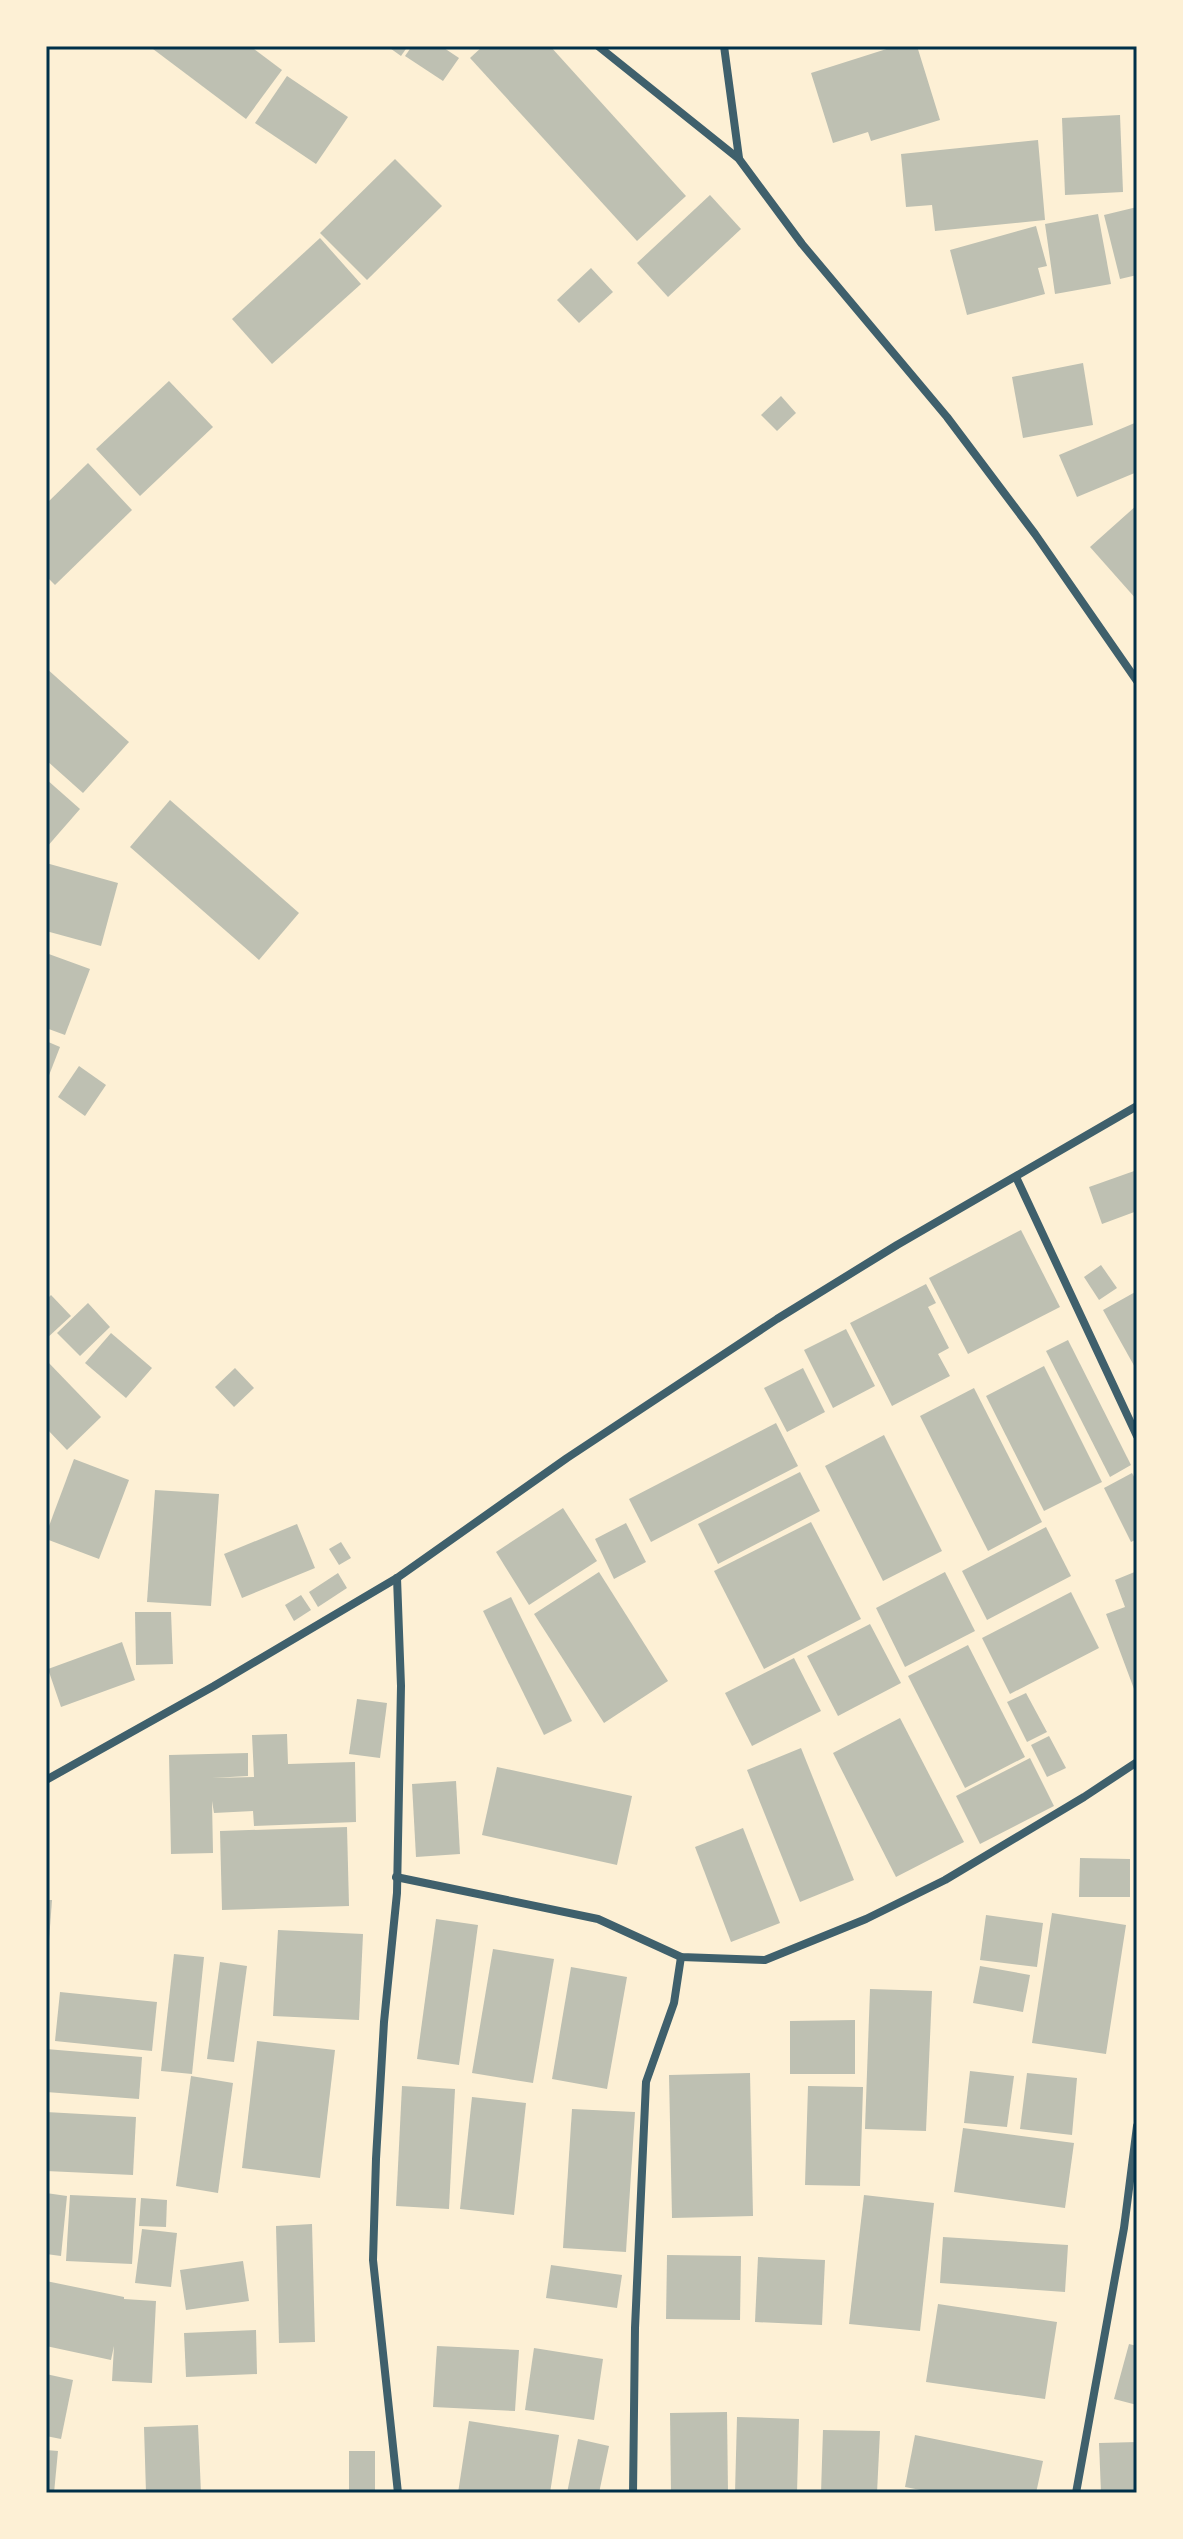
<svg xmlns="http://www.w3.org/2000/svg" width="1183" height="2539" viewBox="0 0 1183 2539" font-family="'Varela Round',sans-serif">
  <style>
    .building { fill: #bec0b2 }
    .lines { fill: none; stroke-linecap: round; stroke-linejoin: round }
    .minor { stroke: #3f606c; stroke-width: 8 }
    .neatline { fill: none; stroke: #003049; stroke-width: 3 }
  </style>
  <rect width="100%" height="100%" fill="#fdf0d5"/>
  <g class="building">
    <polygon points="149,46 250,46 282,70 246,119"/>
    <polygon points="387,46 408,46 401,56"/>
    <polygon points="412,46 441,46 459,58 443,81 405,56"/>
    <polygon points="483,46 550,46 686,196 637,241 470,58"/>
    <polygon points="896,46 917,46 940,120 871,141 868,132 833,143 811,73"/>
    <polygon points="287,76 348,117 316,164 255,123"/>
    <polygon points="1120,115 1123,192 1065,195 1062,118"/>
    <polygon points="1038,140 1045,220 935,231 932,205 906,207 901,154"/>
    <polygon points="395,159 442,206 367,280 320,233"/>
    <polygon points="710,195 741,229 668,297 637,263"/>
    <polygon points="1137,207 1137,275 1120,279 1104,215"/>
    <polygon points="1098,214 1111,284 1055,294 1045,224"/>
    <polygon points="1036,226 1047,266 1038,268 1045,294 967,315 950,250"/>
    <polygon points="320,238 361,284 272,364 232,319"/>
    <polygon points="591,268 613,292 579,323 557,300"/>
    <polygon points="1083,363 1093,425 1023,438 1012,377"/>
    <polygon points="169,381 213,427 140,496 96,449"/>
    <polygon points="781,396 796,413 777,431 761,415"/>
    <polygon points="1137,422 1137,472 1077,497 1059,455"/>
    <polygon points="88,463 132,510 55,585 46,576 46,504"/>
    <polygon points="1137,505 1137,600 1090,547"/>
    <polygon points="46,668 129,742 83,793 46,760"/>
    <polygon points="46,779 80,809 46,848"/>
    <polygon points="170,800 299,913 259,960 130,847"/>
    <polygon points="46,863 118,883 101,946 46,931"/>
    <polygon points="46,953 90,969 65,1035 46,1028"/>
    <polygon points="46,1041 60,1047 46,1083"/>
    <polygon points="79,1066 106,1085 85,1116 58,1097"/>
    <polygon points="1137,1170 1137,1211 1102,1224 1089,1187"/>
    <polygon points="1021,1230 1060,1307 968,1354 929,1278"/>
    <polygon points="1101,1265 1117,1288 1099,1300 1084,1277"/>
    <polygon points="926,1284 936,1303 928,1307 949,1348 938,1354 950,1376 892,1406 850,1323"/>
    <polygon points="1137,1291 1137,1371 1103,1310"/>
    <polygon points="51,1295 71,1316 46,1339 46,1300"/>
    <polygon points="88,1303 110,1327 80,1356 57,1333"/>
    <polygon points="846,1329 875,1386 833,1408 804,1350"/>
    <polygon points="111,1333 152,1368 126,1398 85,1363"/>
    <polygon points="1068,1340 1131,1465 1110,1477 1046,1351"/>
    <polygon points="46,1360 101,1417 67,1450 46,1428"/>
    <polygon points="1044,1366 1102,1482 1044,1511 986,1396"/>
    <polygon points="235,1368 254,1388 234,1407 215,1387"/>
    <polygon points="803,1368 825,1412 787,1432 764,1388"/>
    <polygon points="974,1388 1042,1522 988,1551 920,1416"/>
    <polygon points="776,1423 798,1466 651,1542 629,1499"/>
    <polygon points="884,1435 942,1551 883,1581 825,1466"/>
    <polygon points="74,1459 129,1480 99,1559 46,1539 46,1534"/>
    <polygon points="800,1472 820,1511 718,1564 698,1524"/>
    <polygon points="1132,1473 1137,1482 1137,1539 1131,1542 1104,1488"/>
    <polygon points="155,1490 219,1494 211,1606 147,1602"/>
    <polygon points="563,1508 597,1561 529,1605 496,1552"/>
    <polygon points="811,1522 861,1619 764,1669 714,1571"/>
    <polygon points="626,1523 646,1562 614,1579 595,1539"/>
    <polygon points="297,1524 315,1568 242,1598 224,1554"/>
    <polygon points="1046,1527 1071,1576 987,1620 962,1571"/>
    <polygon points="341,1542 351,1558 339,1565 329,1549"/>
    <polygon points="1137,1571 1137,1697 1106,1614 1125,1607 1115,1580"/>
    <polygon points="599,1572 668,1681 604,1723 534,1614"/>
    <polygon points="945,1572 975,1631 905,1667 876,1608"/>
    <polygon points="338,1573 347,1588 318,1607 309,1592"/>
    <polygon points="1071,1592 1099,1648 1010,1694 982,1638"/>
    <polygon points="301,1595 311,1610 294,1621 285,1605"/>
    <polygon points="511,1597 572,1721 544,1735 483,1611"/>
    <polygon points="135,1612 171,1612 173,1664 136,1665"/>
    <polygon points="870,1624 901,1683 838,1716 807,1656"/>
    <polygon points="122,1642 135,1680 61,1707 48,1669"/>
    <polygon points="968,1645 1025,1757 965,1788 908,1676"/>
    <polygon points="794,1658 821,1711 752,1746 725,1693"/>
    <polygon points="1026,1693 1047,1732 1027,1742 1007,1702"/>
    <polygon points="357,1699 387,1703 380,1758 349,1754"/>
    <polygon points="900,1718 964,1842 896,1877 833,1753"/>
    <polygon points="287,1734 288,1764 355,1762 356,1822 254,1826 253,1811 214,1813 212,1801 213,1853 171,1854 169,1755 248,1753 248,1776 212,1778 254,1777 252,1735"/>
    <polygon points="1049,1736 1066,1768 1047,1777 1031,1745"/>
    <polygon points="801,1748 854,1880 800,1902 747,1770"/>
    <polygon points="1030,1758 1054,1806 980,1844 956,1796"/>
    <polygon points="497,1767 632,1796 617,1865 482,1835"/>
    <polygon points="456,1781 460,1854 416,1857 412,1784"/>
    <polygon points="347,1827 349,1906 222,1910 220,1831"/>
    <polygon points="743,1828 780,1923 731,1942 695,1847"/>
    <polygon points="1080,1858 1130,1859 1130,1897 1079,1897"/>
    <polygon points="46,1900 52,1900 48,1954 46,1954"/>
    <polygon points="1052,1913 1126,1925 1106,2054 1032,2043"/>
    <polygon points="986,1915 1043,1923 1037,1967 980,1960"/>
    <polygon points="436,1919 478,1925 459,2065 417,2059"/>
    <polygon points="278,1930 363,1934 359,2020 273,2016"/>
    <polygon points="493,1949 554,1959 533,2083 472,2073"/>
    <polygon points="174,1954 204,1957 192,2074 161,2071"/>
    <polygon points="220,1962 247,1966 234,2062 207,2059"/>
    <polygon points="980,1966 1030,1975 1023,2012 973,2003"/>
    <polygon points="571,1967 627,1977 607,2089 552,2079"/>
    <polygon points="870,1989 932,1991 926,2131 865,2129"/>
    <polygon points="60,1992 157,2002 152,2051 55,2041"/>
    <polygon points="855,2020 855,2074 790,2074 790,2021"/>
    <polygon points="257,2041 335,2050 320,2178 242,2168"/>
    <polygon points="46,2049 142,2057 139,2099 46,2092"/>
    <polygon points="970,2071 1014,2076 1007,2127 964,2123"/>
    <polygon points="750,2073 753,2216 672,2218 669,2075"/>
    <polygon points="1027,2073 1077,2078 1072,2135 1020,2129"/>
    <polygon points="191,2076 233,2083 218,2193 176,2186"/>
    <polygon points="402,2086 455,2089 449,2209 396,2206"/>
    <polygon points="808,2086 863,2087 860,2186 805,2185"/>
    <polygon points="472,2097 526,2103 514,2215 460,2209"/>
    <polygon points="572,2109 635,2112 626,2252 563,2248"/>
    <polygon points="46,2112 136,2117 133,2175 46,2171"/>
    <polygon points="963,2128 1074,2143 1065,2208 954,2192"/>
    <polygon points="46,2193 67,2196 61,2256 46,2254"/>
    <polygon points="70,2195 136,2198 132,2264 66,2261"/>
    <polygon points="864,2195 934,2203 920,2331 849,2324"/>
    <polygon points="141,2198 167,2200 166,2227 139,2226"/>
    <polygon points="312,2224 315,2342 279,2343 276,2226"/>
    <polygon points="142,2229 177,2233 171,2287 135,2283"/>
    <polygon points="943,2237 1068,2245 1065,2292 940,2283"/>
    <polygon points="667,2255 741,2256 740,2320 666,2319"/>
    <polygon points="758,2257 825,2260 822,2325 755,2322"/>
    <polygon points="243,2261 249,2301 186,2310 180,2270"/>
    <polygon points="551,2265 622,2275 617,2308 546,2298"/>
    <polygon points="46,2281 124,2297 124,2299 156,2301 152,2383 112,2381 114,2346 111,2360 46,2346"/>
    <polygon points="938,2304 1057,2322 1045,2399 926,2382"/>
    <polygon points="256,2330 257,2374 186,2377 184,2333"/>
    <polygon points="1129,2344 1137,2346 1137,2405 1114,2399"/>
    <polygon points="437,2346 519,2350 515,2411 433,2407"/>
    <polygon points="534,2348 603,2359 594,2420 525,2410"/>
    <polygon points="46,2374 73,2380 61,2439 46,2436"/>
    <polygon points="727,2412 728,2493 671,2493 670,2413"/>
    <polygon points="737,2417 799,2419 797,2493 735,2493"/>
    <polygon points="469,2421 559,2435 550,2493 458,2493"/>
    <polygon points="198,2425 201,2493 146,2493 144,2427"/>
    <polygon points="823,2430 880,2431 877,2493 821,2493"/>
    <polygon points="915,2435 1043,2461 1036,2493 936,2493 905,2487"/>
    <polygon points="578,2439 609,2446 599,2493 567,2493"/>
    <polygon points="1137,2442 1137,2493 1101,2493 1099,2443"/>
    <polygon points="46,2450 58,2451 54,2493 46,2493"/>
    <rect x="349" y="2451" width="26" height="42"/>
  </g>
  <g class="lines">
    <g class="minor">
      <polyline points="598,46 739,159 802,244 947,417 1035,534 1137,681"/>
      <polyline points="724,46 739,158"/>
      <polyline points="1016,1177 1137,1436"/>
      <polyline points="397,1578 401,1686 397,1893 384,2022 376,2159 373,2260 398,2493"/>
      <polyline points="46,1780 214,1686 397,1578 567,1458 777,1319 897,1245 1137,1106"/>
      <polyline points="396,1877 598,1919 681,1957 765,1960 866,1919 945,1880 1084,1797 1137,1762"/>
      <polyline points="633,2493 635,2328 646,2082 674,2003 681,1957"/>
      <polyline points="1076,2493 1124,2228 1137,2126"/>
    </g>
  </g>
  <rect width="1183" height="2539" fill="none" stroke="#fdf0d5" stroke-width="96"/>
  <rect x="48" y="48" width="1087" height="2443" class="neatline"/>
</svg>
